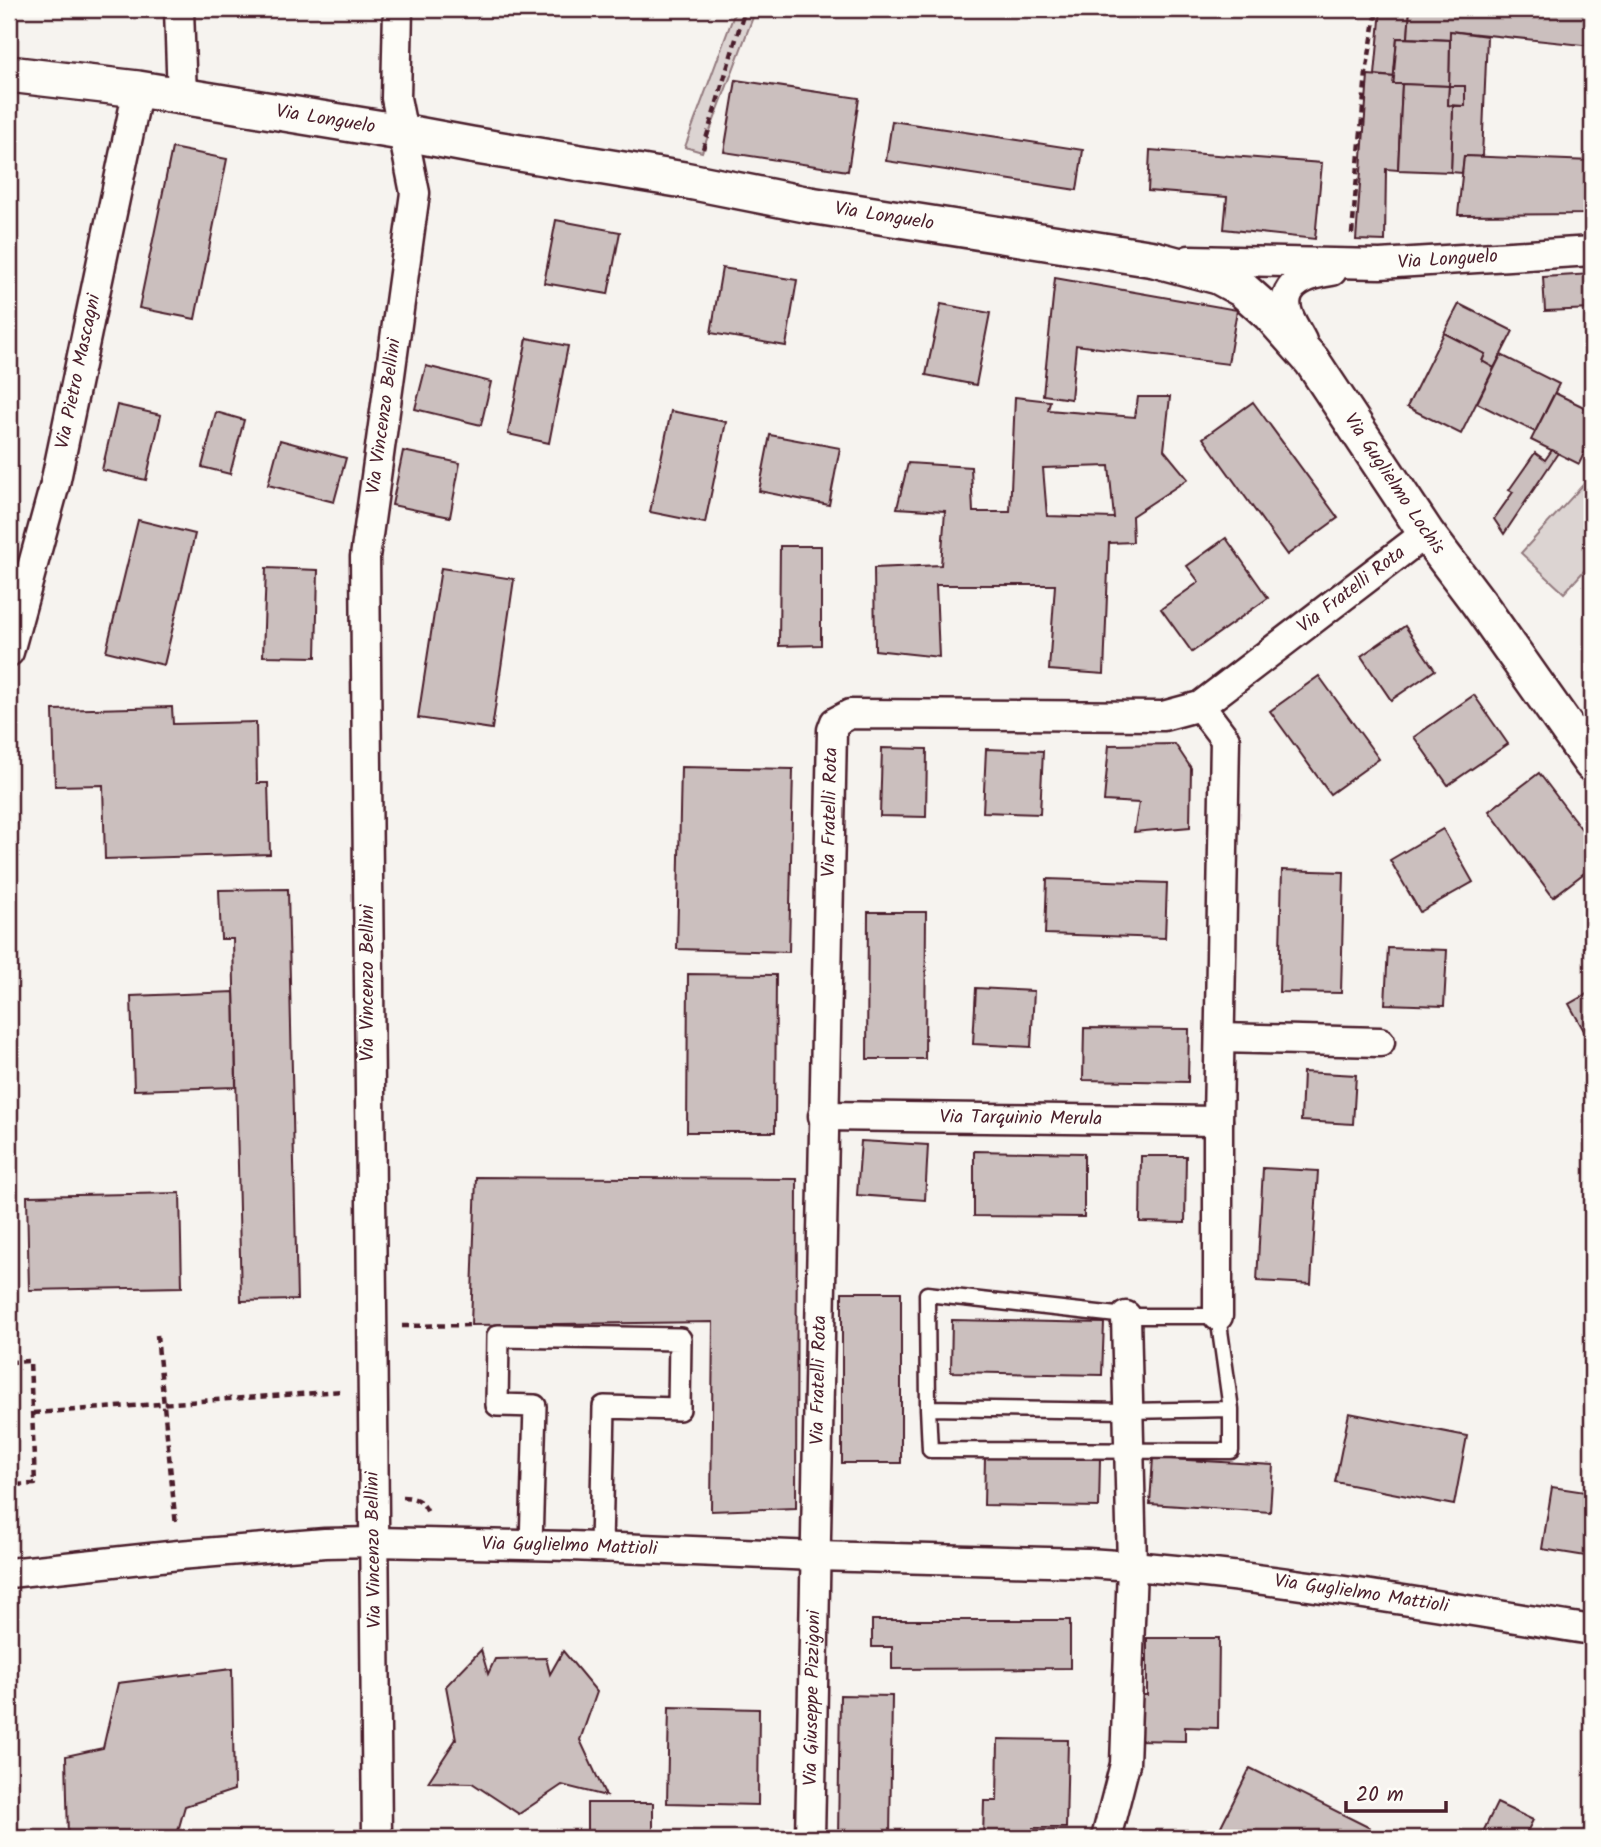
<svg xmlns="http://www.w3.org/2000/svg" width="1601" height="1847" viewBox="0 0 1601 1847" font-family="Kalam,sans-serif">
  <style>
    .green { fill: #dcd4d2; stroke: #937a7e; stroke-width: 2 }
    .building { fill: #cbbfbe; stroke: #4a1f2b; stroke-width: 2; fill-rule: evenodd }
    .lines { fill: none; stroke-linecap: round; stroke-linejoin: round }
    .service-casing { stroke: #4a1f2b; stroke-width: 19 }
    .pedestrian-casing { stroke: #4a1f2b; stroke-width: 26 }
    .minor-casing { stroke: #4a1f2b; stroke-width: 33 }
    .tertiary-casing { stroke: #4a1f2b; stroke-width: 40 }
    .path { stroke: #4a1f2b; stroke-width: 4.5; stroke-dasharray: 7 5; stroke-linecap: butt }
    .service { stroke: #fdfcf7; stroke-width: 14 }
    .pedestrian { stroke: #fdfcf7; stroke-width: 21 }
    .minor { stroke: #fdfcf7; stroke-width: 28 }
    .tertiary { stroke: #fdfcf7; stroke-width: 35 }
    .labels { text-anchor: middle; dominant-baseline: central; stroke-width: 5; stroke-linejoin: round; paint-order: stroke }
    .street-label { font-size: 19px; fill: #4a1f2b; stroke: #fdfcf7 }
  </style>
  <rect width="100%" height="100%" fill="#f6f3ef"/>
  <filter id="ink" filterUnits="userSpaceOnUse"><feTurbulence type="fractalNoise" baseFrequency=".0143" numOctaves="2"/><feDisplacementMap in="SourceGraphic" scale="14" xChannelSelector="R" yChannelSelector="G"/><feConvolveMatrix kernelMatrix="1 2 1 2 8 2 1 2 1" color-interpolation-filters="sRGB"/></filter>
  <g filter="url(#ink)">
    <g class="green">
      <polygon points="736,9 756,9 702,152 685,147"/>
      <polygon points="1592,475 1592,562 1564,593 1521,553"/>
    </g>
    <g class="building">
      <polygon points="1381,9 1410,9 1408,38 1397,38 1394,77 1375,75"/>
      <polygon points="1410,9 1592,9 1592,46 1450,31 1450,40 1408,38"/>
      <polygon points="1450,31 1487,36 1482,157 1464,156 1462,173 1451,172 1453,106 1465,106 1465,86 1449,86"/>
      <polygon points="1397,38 1450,40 1449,86 1393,84"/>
      <polygon points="1368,75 1394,77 1393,84 1402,84 1398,170 1386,169 1385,241 1356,240"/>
      <polygon points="736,80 859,98 848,171 724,152"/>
      <polygon points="1402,84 1449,86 1448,105 1453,106 1451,172 1398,170"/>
      <polygon points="1449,86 1465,86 1465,106 1448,105"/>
      <polygon points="1592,86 1592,161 1587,161"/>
      <polygon points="892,121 1083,150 1077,190 886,161"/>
      <polygon points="172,148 227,159 195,319 139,308"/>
      <polygon points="1150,150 1322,163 1315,239 1224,229 1227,197 1148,191"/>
      <polygon points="1464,156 1592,161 1592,214 1458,215"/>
      <polygon points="556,220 620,232 608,294 544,283"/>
      <polygon points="722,268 797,280 786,346 711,333"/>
      <polygon points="1592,274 1592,309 1545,311 1543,277"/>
      <polygon points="1055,278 1237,310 1228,364 1076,345 1071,399 1043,395"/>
      <polygon points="941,304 990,313 976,385 926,375"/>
      <polygon points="1459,304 1513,331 1494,368 1482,361 1485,354 1444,333"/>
      <polygon points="1444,333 1485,354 1482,361 1494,368 1461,434 1407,407"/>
      <polygon points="527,338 568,346 549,443 508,434"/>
      <polygon points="1501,355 1559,384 1535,432 1477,403"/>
      <polygon points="426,366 491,382 481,425 415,409"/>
      <polygon points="1555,393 1592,411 1592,437 1579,464 1531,440"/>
      <path d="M1015,397l35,4 -2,9 87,7 3,-20h32l-6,53 24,29 -56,37 1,26 -24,1 -5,131 -55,-4 6,-85h-119l3,72 -64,-7 -1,-82 67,-3 4,-54 -48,-3 11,-45 63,4 2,45h37zM1109,466l5,52 -67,-2 -4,-48z"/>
      <polygon points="1253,402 1338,518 1287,555 1203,438"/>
      <polygon points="117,405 161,415 146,480 102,470"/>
      <polygon points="671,411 726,422 705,523 650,512"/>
      <polygon points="216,412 244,420 230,474 202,467"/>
      <polygon points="770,435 840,448 829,505 759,491"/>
      <polygon points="280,440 346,458 334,502 268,485"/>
      <polygon points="1552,450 1558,453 1504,534 1494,519 1513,492 1509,490 1535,453 1545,460"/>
      <polygon points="403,451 460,463 450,517 392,505"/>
      <polygon points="138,520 195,534 164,665 106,651"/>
      <polygon points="1226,538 1268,598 1192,652 1161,609 1199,582 1187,566"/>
      <polygon points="780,546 821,546 821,645 779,646"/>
      <polygon points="266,568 318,570 316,657 263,656"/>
      <polygon points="441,568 514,579 492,729 418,718"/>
      <polygon points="1405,626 1435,670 1391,700 1361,656"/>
      <polygon points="1319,676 1379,759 1330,794 1270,711"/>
      <polygon points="1474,695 1508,744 1448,785 1414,737"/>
      <polygon points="172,707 173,724 256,722 257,783 268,783 270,854 105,859 103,785 55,786 53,710"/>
      <polygon points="1175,744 1191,768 1190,827 1134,832 1139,803 1104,801 1109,745"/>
      <polygon points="882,748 927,749 926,817 880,816"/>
      <polygon points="986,749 1043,751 1040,814 983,812"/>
      <polygon points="681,767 793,769 789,952 677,949"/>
      <polygon points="1539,773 1592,843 1592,867 1553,897 1489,811"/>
      <polygon points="1443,829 1473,882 1420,912 1390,860"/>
      <polygon points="1282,870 1344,872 1341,993 1279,992"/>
      <polygon points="1047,879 1167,883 1165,938 1045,934"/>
      <polygon points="288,889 297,1300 241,1301 233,939 221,939 219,890"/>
      <polygon points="868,912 926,912 925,1059 867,1059"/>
      <polygon points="1388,948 1447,950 1444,1006 1385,1004"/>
      <polygon points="688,974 776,975 775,1132 687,1132"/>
      <polygon points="976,988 1034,991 1031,1047 973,1044"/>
      <polygon points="1592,991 1592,1045 1569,1004"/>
      <polygon points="234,992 236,1087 134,1090 131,996"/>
      <polygon points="1084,1028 1189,1029 1188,1082 1083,1080"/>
      <polygon points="1303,1072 1356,1075 1353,1124 1301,1121"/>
      <polygon points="861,1141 928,1145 925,1200 857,1195"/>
      <polygon points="974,1151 1084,1153 1084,1217 974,1216"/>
      <polygon points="1141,1156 1186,1156 1185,1223 1140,1222"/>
      <polygon points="1263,1168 1318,1171 1311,1284 1257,1281"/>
      <polygon points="476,1177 797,1179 796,1508 711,1511 713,1322 471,1325"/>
      <polygon points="180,1193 182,1287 29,1290 27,1196"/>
      <rect x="842" y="1292" width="59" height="171"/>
      <polygon points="952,1320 1104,1323 1102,1375 951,1372"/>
      <polygon points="1349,1413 1467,1436 1454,1505 1335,1482"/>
      <polygon points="985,1457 1100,1459 1099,1507 984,1505"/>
      <polygon points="1153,1458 1273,1465 1270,1512 1150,1504"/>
      <polygon points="1552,1487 1592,1493 1592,1557 1542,1549"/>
      <polygon points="872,1620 1070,1620 1070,1668 892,1669 892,1647 872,1647"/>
      <polygon points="1147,1638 1219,1638 1218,1728 1185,1727 1185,1741 1135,1740 1136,1695 1147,1695"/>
      <polygon points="481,1650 488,1674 495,1659 546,1658 550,1674 563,1651 597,1692 580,1740 606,1796 562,1785 519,1814 472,1783 428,1782 456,1739 446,1686"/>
      <polygon points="232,1669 234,1790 185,1806 176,1838 68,1838 66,1756 103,1748 118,1683"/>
      <polygon points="840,1695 892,1696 890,1838 838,1838"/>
      <polygon points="669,1707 759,1709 758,1805 667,1803"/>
      <polygon points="998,1739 1068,1740 1066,1828 1033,1828 1033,1838 983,1838 984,1801 997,1801"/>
      <polygon points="1250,1768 1370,1828 1365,1838 1227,1838 1217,1834"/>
      <rect x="587" y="1803" width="66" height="35"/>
      <polygon points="1497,1803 1533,1820 1524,1838 1480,1838"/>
    </g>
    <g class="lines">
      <g class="service-casing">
        <polyline id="service" points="928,1408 1128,1411 1231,1409 1218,1316 1126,1316 927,1294 928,1408 930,1450 1231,1451 1231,1409"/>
      </g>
      <g class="pedestrian-casing">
        <polyline id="pedestrian" points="531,1545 535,1406 497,1405 498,1336 680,1339 679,1409 604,1407 601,1547"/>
      </g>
      <g class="minor-casing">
        <g id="minor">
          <polyline points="179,9 182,98"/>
          <path id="s1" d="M1189,260l191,4 212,-13"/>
          <path d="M1302,341c-4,-9 -13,-21 -15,-31 -6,-28 24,-36 45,-39"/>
          <path id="s2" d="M9,652l46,-168 83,-395"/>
          <polyline points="1200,706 1225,739 1218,1121 1218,1316"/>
          <polyline points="1220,1038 1380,1042"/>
          <path id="s3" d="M823,1116l395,5"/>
          <path id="s4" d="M9,1573l170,-18 146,-12 50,-1 195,4 246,10 272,7c169,10 337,41 504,67"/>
          <path id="s5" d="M377,1838l-12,-1281 50,-364 -19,-95 2,-89"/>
          <path id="s6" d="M810,1838l22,-1108 3,-8 15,-8 313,2 37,-10 226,-173"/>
          <polyline points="1106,1838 1125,1764 1132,1566 1126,1316"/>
        </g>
      </g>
      <g class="tertiary-casing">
        <g id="tertiary">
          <path id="s7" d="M9,74l129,15 263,43 70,13 213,35 126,25 344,54 64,17 24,13 28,25 42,47 114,172 52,69 114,162"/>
        </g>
      </g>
      <g class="path">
        <polyline points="703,149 745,9"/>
        <polyline points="1352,234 1366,73 1377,9"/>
        <polyline points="402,1326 471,1325"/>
        <polyline points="157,1335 176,1526"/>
        <polyline points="9,1362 30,1361 35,1484 9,1485"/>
        <polyline points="33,1413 342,1391"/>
        <path d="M402,1497c13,0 21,4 26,16"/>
      </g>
      <use href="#service" class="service"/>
      <use href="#pedestrian" class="pedestrian"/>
      <use href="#minor" class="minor"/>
      <use href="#tertiary" class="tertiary"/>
    </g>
  </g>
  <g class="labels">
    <g class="street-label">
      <text stroke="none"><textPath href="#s7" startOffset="320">Via Longuelo</textPath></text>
      <text stroke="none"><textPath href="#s7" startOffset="887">Via Longuelo</textPath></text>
      <text stroke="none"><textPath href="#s1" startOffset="259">Via Longuelo</textPath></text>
      <text stroke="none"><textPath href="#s2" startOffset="289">Via Pietro Mascagni</textPath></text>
      <text stroke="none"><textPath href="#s5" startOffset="1423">Via Vincenzo Bellini</textPath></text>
      <text stroke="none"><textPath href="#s7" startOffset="1502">Via Guglielmo Lochis</textPath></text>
      <text stroke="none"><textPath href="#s6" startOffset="1676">Via Fratelli Rota</textPath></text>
      <text stroke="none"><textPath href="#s6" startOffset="1026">Via Fratelli Rota</textPath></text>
      <text transform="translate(368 983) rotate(-90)">Via Vincenzo Bellini</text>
      <text stroke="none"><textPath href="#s3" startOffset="198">Via Tarquinio Merula</textPath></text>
      <text stroke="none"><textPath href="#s6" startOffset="458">Via Fratelli Rota</textPath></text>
      <text stroke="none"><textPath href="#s4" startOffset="562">Via Guglielmo Mattioli</textPath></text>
      <text transform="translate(374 1550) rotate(-91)">Via Vincenzo Bellini</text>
      <text stroke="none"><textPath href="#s4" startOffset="1356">Via Guglielmo Mattioli</textPath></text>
      <text stroke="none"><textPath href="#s6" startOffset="140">Via Giuseppe Pizzigoni</textPath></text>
    </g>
  </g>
  <rect width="1601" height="1847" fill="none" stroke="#fdfcf7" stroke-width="35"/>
  <rect x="18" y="18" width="1566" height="1812" fill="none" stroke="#4a1f2b" stroke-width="2.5" filter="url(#ink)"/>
  <path d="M1346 1801v10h100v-10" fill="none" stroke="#4a1f2b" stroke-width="3.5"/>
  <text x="1356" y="1801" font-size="21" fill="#4a1f2b" stroke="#fdfcf7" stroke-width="5" paint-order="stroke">20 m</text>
</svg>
